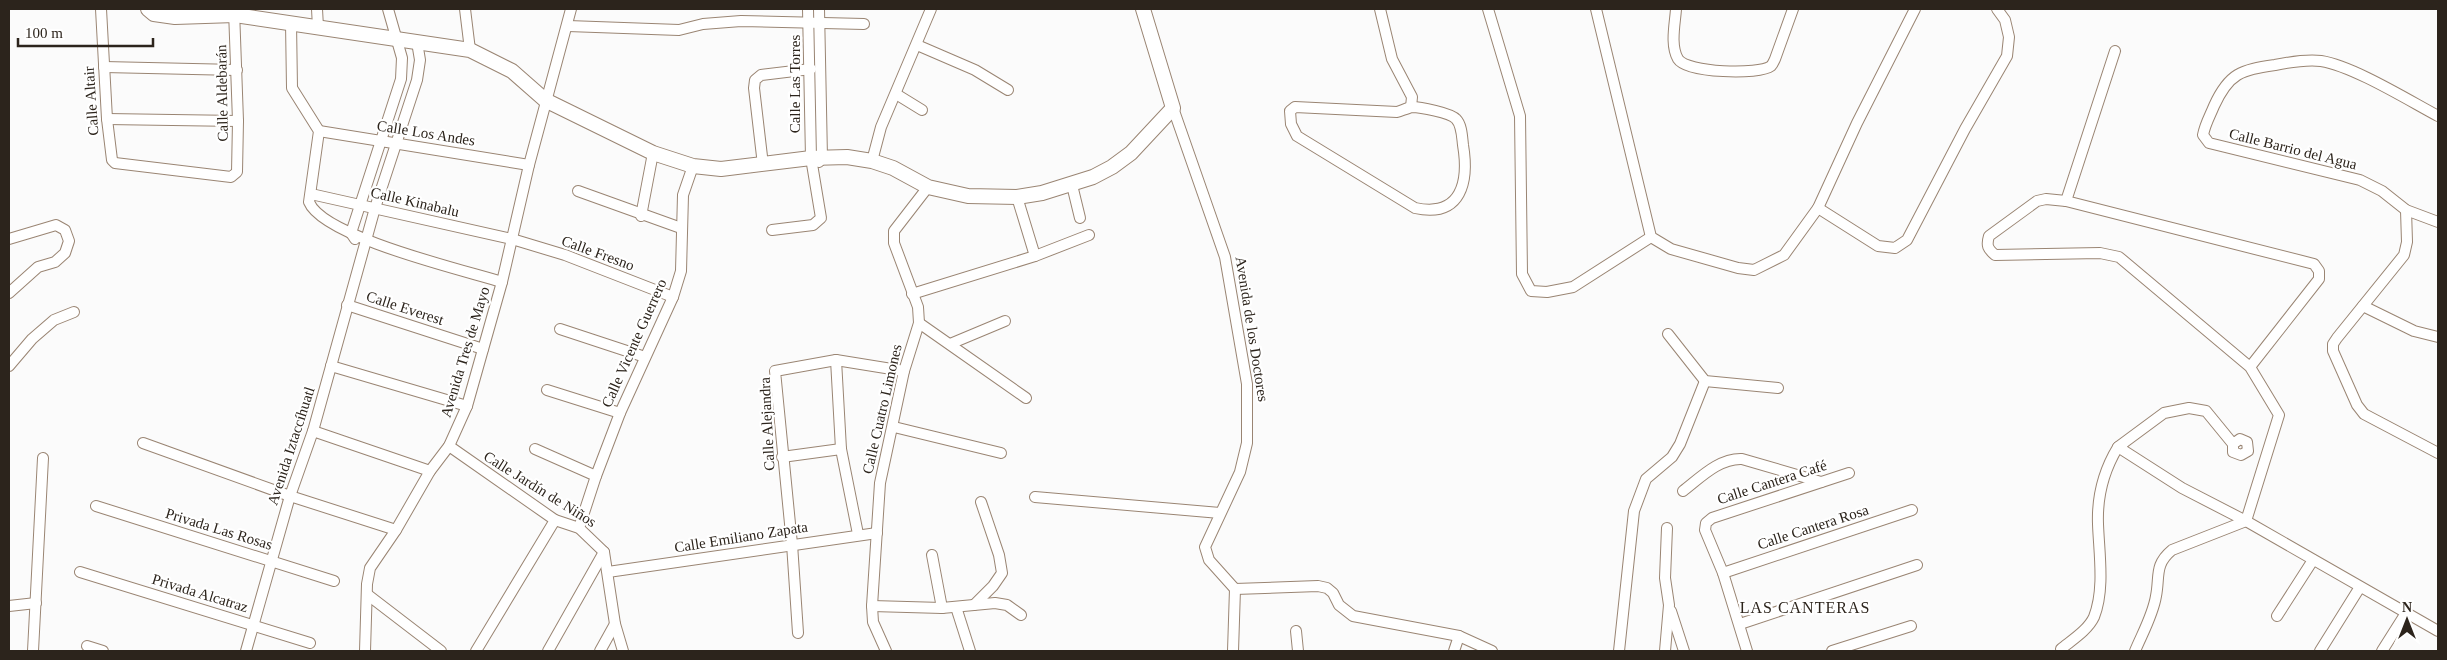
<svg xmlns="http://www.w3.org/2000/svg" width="2447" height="660" viewBox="0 0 2447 660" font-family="Georgia,serif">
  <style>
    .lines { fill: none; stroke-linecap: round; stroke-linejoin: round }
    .minor-casing { stroke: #9a8573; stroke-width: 12 }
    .secondary-casing { stroke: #9a8573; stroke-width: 16 }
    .minor { stroke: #fff; stroke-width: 10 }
    .secondary { stroke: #fff; stroke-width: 14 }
    .labels { text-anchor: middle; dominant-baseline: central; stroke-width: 4.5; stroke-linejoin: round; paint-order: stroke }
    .street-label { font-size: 15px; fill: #2c241c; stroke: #fff }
    .neighbourhood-label { font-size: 16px; letter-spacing: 1px; fill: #2c241c; stroke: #fff }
  </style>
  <rect width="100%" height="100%" fill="#fbfbfb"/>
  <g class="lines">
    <g class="minor-casing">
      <g id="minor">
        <polyline points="101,9 107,119 112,160 115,163 231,177 237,172 238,121 234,10"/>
        <polyline points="317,9 318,27"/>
        <polyline points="465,9 470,50"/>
        <polyline points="819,9 822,158 819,162"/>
        <polyline points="1380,9 1392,59 1412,97 1411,107"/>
        <polyline points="1488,9 1520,116 1522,274 1531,291 1547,292 1573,287 1651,237"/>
        <polyline points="1596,9 1651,237 1671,249 1738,268 1754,270 1784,255 1818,208 1857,123 1915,9"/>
        <path d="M1676,9c-1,15 -6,36 2,50 9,14 81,16 93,7 2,-2 3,-5 4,-7l18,-50"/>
        <path d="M291,23l1,65 27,43 -10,71c14,35 154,68 193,80"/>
        <polyline points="568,26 679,30 703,24 741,21 864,24"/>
        <polyline points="917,45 975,70 1008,90"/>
        <polyline points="104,67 237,70"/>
        <polyline points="896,94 922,110"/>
        <path d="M1295,107l102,5c4,-1 10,-4 15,-5 8,0 39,6 44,12 6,6 6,18 7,26 6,36 -1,73 -48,63l-118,-72 -6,-12 -1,-13z"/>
        <polyline points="1173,108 1225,257 1247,384 1247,443 1240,472 1205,547 1209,560 1235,589 1318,586 1327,588 1333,593 1339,605 1353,616 1459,636 1492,651"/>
        <path d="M2438,116c-30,-16 -85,-50 -117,-55 -15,-2 -31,1 -46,4 -34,5 -46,8 -61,41 -4,10 -9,18 -11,29l6,8 151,37 22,11 24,19 32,12"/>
        <polyline points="107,119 238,121"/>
        <polyline points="319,131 529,165"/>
        <polyline points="872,161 881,127 931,9"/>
        <polyline points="763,165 754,88 755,80 761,75 811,69"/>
        <polyline points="1072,185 1080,218"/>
        <polyline points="578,191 681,228"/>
        <polyline points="311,194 512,239 565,255 673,297"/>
        <polyline points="1017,197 1035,256"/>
        <polyline points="2066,201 2115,51"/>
        <polyline points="1818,208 1878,246 1895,248 1907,240 1965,129 2007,56 2009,37 2005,20 1997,9"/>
        <polyline points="2406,210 2407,242 2404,255 2337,338 2333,344 2333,351 2357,405 2364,414 2438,453"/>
        <polyline points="641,216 653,153"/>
        <polyline points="772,230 813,225 821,218 811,158 808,9"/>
        <polyline points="9,239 56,225 65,230 69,241 65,253 55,262 38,267 9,293"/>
        <polyline points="355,239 351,233 401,79 402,58 388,9"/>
        <polyline points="912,294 1035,256 1089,235"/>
        <polyline points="347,305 483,349"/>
        <polyline points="2363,306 2414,331 2438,337"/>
        <polyline points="919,323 1026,398"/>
        <polyline points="560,329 645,357"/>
        <polyline points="1668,334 1705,381 1778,388"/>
        <polyline points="950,344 1005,321"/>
        <polyline points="836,360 841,449 858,534"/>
        <polyline points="9,366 32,339 54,320 74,312"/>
        <polyline points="331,366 467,406"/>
        <polyline points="547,390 620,413"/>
        <polyline points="894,427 1001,453"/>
        <polyline points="313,431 430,471"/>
        <polyline points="143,443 290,496 396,530"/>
        <polyline points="2233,444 2240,439 2247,442 2248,451 2241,455 2233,452 2233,444 2206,411 2189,408 2164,413 2118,447 2182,488 2246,521 2438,631"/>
        <polyline points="449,446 555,520 579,528 604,552 615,624 623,651"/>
        <polyline points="535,449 596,476"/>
        <polyline points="782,457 841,449"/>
        <path d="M1683,491c17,-13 36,-33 59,-32l79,23"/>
        <polyline points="1035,497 1220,513"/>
        <polyline points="96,506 334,581"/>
        <path d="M2246,521l33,-106 -29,-48 -131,-110 -19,-4 -105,2c-7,-6 -9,-9 -6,-19l48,-35 9,-2 20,2 248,63 5,7v8l-69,88"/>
        <polyline points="579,528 596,476 620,413 673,297 681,271 683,195 693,166"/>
        <polyline points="932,555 942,608"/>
        <polyline points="80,572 310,643"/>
        <polyline points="608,572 877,533"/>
        <polyline points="1723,573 1912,510"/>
        <polyline points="368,595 441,651"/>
        <polyline points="974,605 993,586 1002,573 999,555 981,502"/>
        <polyline points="9,606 36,603"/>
        <polyline points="872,606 942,608 995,603 1007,605 1021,615"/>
        <polyline points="956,607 970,651"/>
        <polyline points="1671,611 1684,651"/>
        <polyline points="2277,616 2313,560"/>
        <polyline points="1740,624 1917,565"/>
        <polyline points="1296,631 1298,651"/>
        <polyline points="798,633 792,544 775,371 836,360 904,371"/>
        <polyline points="87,646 103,651"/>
        <path d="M2061,649c11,-9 27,-19 33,-32 11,-28 5,-64 4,-93 -1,-27 6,-54 20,-77"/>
        <polyline points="33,651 43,458"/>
        <polyline points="246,651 290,496 313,431 375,208 417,80 420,60 417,42"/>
        <polyline points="365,651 367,584 370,568 396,530 430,471 449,446 467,406 502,282 529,165 571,9"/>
        <polyline points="476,651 555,520"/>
        <polyline points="548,651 604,552"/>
        <polyline points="600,651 615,624"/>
        <polyline points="886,651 873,622 872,606 880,483 904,371 919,323 918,307 894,243 894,231 928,187"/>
        <polyline points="1233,651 1235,589"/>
        <polyline points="1454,651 1459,636"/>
        <polyline points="1619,651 1634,511 1646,479 1672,457 1680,444 1705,381"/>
        <polyline points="1665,651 1669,605 1665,578 1667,528"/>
        <polyline points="1747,651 1723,573 1705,530 1706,523 1712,518 1849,473"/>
        <polyline points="1832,651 1911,626"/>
        <path d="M2135,651c7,-17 18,-36 21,-55 4,-20 -2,-31 16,-46l74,-29"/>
        <polyline points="2320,651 2360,587"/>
        <polyline points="2382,651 2406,613"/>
      </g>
    </g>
    <g class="secondary-casing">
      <polyline id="secondary" points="148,9 154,14 175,17 235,15 470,50 512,71 545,100 653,153 693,166 721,169 811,158 847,157 872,161 893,168 928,187 968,196 1017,197 1042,193 1093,177 1112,167 1131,153 1173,108 1143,9"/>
    </g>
    <use href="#minor" class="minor"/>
    <use href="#secondary" class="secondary"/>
  </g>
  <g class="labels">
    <g class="street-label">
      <text transform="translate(795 84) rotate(-90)">Calle Las Torres</text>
      <text transform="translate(222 93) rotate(-91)">Calle Aldebarán</text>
      <text transform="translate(91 101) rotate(-94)">Calle Altair</text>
      <text transform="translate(426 133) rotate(9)">Calle Los Andes</text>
      <text transform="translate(2293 149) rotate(14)">Calle Barrio del Agua</text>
      <text transform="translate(415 202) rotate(13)">Calle Kinabalu</text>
      <text transform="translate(598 253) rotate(20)">Calle Fresno</text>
      <text transform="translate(405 308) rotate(18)">Calle Everest</text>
      <text transform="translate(1252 329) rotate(81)">Avenida de los Doctores</text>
      <text transform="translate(634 343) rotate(-66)">Calle Vicente Guerrero</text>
      <text transform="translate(465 352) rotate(-73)">Avenida Tres de Mayo</text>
      <text transform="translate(882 409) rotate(-77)">Calle Cuatro Limones</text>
      <text transform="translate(767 424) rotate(-93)">Calle Alejandra</text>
      <text transform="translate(291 446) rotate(-72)">Avenida Iztaccíhuatl</text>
      <text transform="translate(1772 482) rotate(-18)">Calle Cantera Café</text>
      <text transform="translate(540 489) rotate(32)">Calle Jardín de Niños</text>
      <text transform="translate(1813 527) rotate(-18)">Calle Cantera Rosa</text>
      <text transform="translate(219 529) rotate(17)">Privada Las Rosas</text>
      <text transform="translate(741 537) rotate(-9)">Calle Emiliano Zapata</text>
      <text transform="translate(200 593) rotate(17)">Privada Alcatraz</text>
    </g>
    <g class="neighbourhood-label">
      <text x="1805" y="607">LAS CANTERAS</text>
    </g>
  </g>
  <rect width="2447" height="660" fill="none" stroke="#2c241c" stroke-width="20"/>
  <g transform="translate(2407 620)" stroke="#ffffff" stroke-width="4" paint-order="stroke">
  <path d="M0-4L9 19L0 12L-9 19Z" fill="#2c241c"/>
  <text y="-8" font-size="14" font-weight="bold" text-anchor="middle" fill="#2c241c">N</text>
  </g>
  <path d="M18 38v8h135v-8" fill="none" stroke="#2c241c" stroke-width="2.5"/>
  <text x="25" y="38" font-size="15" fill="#2c241c" stroke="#ffffff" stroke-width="4" paint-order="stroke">100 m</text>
</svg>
